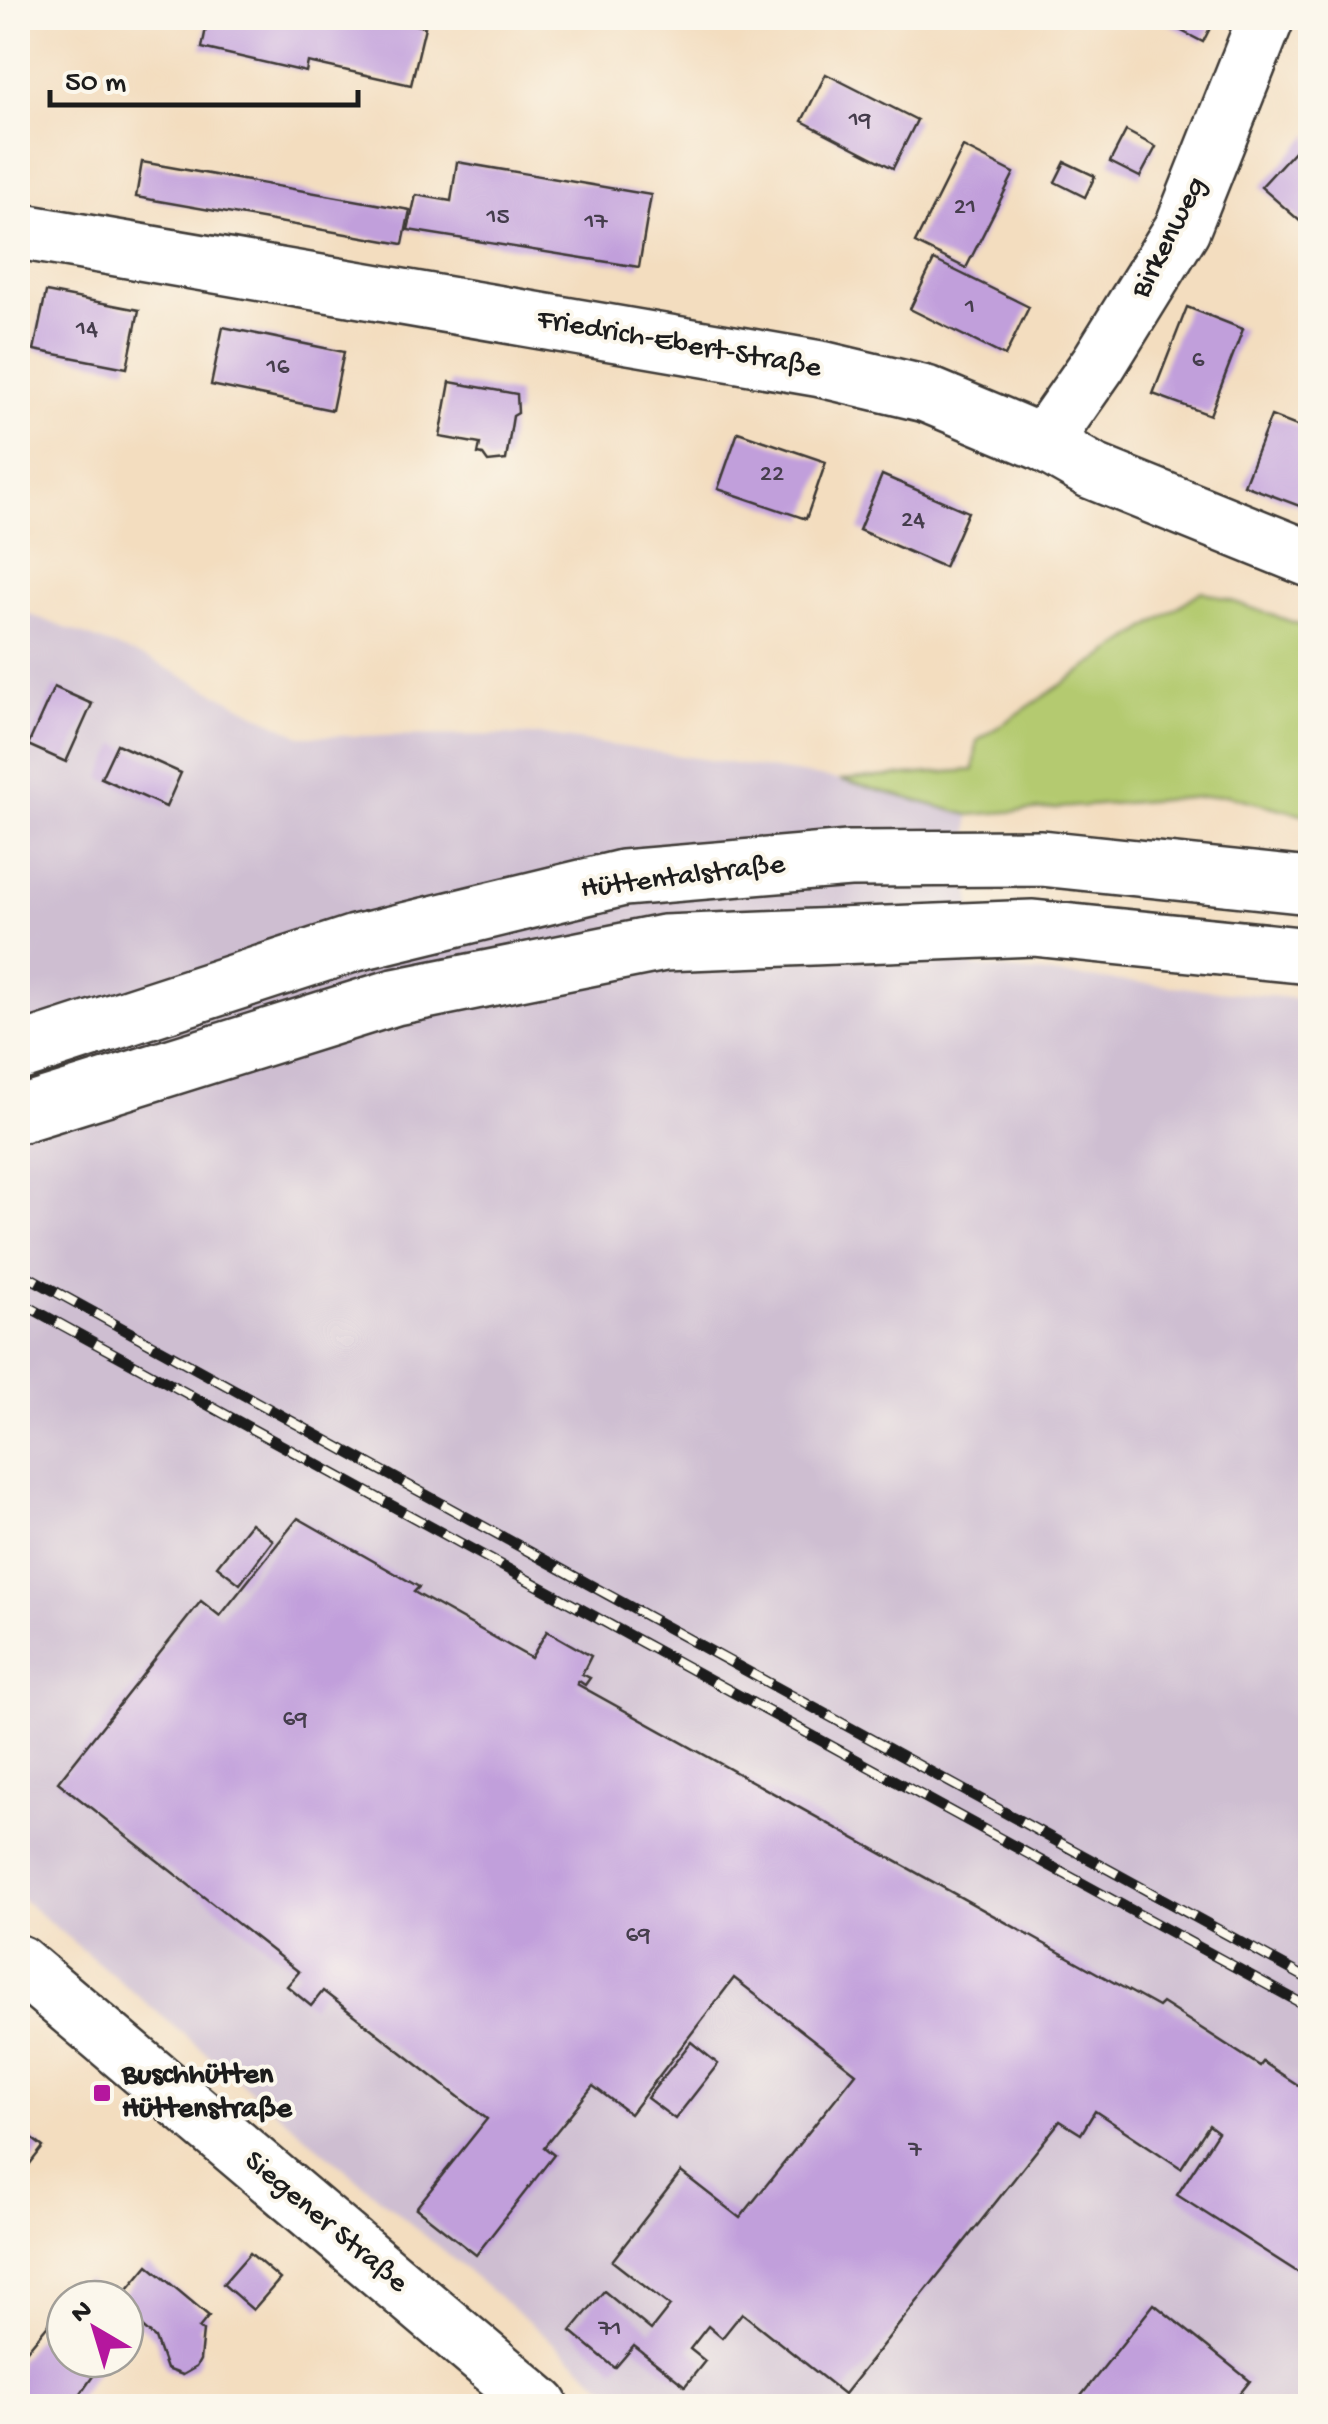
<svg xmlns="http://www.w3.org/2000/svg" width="1328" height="2424" viewBox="0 0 1328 2424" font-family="'Gochi Hand',sans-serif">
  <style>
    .industrial { fill: #cebed1 }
    .green { fill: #b4ca6f; stroke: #687346; stroke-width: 2.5 }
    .building { fill: #c19fdb }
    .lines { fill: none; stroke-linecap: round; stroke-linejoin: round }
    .minor-casing { stroke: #3c3934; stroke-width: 60 }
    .major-casing { stroke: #3c3934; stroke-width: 60 }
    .highway-casing { stroke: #3c3934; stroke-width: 60 }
    .minor { stroke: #fff; stroke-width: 55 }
    .major { stroke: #fff; stroke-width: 55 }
    .highway { stroke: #fff; stroke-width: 55 }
    .rail-casing { stroke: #1c1c1c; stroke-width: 11 }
    .rail { stroke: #fbf7ec; stroke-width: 8; stroke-dasharray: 22; stroke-linecap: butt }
    .poi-dot { fill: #b5179e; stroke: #fbf7ec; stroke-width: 4 }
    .labels { text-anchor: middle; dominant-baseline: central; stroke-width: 8; stroke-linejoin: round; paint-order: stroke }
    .number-label { font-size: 25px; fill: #453d4c }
    .street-label { font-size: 30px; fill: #1c1c1c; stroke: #fbf7ec }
    .poi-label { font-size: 30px; font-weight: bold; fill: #1c1c1c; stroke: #fbf7ec; text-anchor: start }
  </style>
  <rect width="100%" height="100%" fill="#fbf7ec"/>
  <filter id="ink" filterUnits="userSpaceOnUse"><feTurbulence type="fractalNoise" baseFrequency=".01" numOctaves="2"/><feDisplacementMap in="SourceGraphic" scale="20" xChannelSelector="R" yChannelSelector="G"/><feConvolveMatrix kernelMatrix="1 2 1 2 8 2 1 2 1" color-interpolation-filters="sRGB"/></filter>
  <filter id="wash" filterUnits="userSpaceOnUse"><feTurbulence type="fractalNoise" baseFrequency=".0048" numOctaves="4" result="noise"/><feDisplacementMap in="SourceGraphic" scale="40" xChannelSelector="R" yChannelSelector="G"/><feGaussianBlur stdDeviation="2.25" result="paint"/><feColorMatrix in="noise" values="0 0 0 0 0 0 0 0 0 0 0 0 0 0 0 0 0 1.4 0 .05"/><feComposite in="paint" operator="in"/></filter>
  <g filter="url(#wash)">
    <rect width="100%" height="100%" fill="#f3ddbf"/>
    <polygon class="industrial" points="18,610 153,661 301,736 544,735 840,780 969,815 972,966 1310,1000 1310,2406 629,2406 18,1896"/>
    <polygon class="green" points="1202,591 1310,628 1310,816 1226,795 969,815 840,780 974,770 977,741"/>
    <g id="blocks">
      <g class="building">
        <polygon points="208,18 383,18 425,27 411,85 308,62 306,72 202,48"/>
        <polygon points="1166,18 1215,18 1203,42 1170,25 1172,21"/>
        <polygon points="826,74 917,120 893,168 802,121"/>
        <polygon points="1126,131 1156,147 1140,177 1110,162"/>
        <polygon points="1310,134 1310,230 1261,187"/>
        <polygon points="963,147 1014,173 966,268 915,243"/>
        <polygon points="142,162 410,210 403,244 136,197"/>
        <polygon points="457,162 651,195 639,267 408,230 416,195 451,201"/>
        <polygon points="1065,162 1095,176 1085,197 1055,182"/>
        <polygon points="934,260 1029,307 1005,356 910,309"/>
        <polygon points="46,292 139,310 127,368 34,350"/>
        <polygon points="1187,307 1243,329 1210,415 1153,394"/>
        <polygon points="223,327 344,352 332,410 211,385"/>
        <polygon points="450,382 517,394 518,413 513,416 506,460 488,462 483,455 478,454 480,444 440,437"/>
        <polygon points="1271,416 1310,431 1310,510 1244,485"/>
        <polygon points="738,432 826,462 806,519 718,489"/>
        <polygon points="882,475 968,512 944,567 859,530"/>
        <polygon points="54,687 92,704 66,762 28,745"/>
        <polygon points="117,744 181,773 166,807 101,778"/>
        <polygon points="298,1518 419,1587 414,1592 531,1658 547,1631 591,1656 582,1674 590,1678 585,1685 579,1681 577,1684 1158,2007 1162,2003 1260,2066 1263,2062 1310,2093 1310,2280 1177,2195 1218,2132 1209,2125 1181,2168 1095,2111 1081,2134 1060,2121 844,2394 742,2313 722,2338 708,2326 690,2349 705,2361 685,2386 634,2346 615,2368 571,2331 604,2291 651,2330 670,2306 612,2261 681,2172 740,2218 856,2073 734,1978 630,2114 593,2086 544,2147 554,2155 476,2255 416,2208 487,2119 323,1991 311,2006 287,1986 299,1972 58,1782 201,1601 220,1616"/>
        <polygon points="251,1523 273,1540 240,1584 217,1566"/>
        <polygon points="691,2042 718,2064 675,2119 647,2098"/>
        <polygon points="18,2115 31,2126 25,2133 43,2147 18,2179"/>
        <polygon points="250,2253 280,2279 253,2310 223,2284"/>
        <polygon points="148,2265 209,2316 199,2328 203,2331 200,2360 196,2367 182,2375 166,2369 155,2338 140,2325 125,2338 125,2299 69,2299 86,2279 108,2298 115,2289 123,2295"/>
        <polygon points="65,2304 65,2359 105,2359 72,2406 35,2406 18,2392 18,2361"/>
        <polygon points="1154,2304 1250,2381 1230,2406 1073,2406"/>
      </g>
    </g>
  </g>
  <g filter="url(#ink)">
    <use href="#blocks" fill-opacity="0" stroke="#3c3934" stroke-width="2.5"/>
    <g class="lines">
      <g class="minor-casing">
        <g id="minor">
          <polyline points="18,231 821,369 926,394 1043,443 1092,471 1310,559"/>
          <polyline points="1043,443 1099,363 1182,229 1266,18"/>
        </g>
      </g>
      <g class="major-casing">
        <polyline id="major" points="18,1963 541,2406"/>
      </g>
      <g class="highway-casing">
        <g id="highway">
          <polyline points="18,1053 355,943 623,878 849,859 1041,858 1310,886"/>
          <polyline points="18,1115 395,997 664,943 1033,928 1310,956"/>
        </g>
      </g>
      <use href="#minor" class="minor"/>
      <use href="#major" class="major"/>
      <use href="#highway" class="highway"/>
      <g class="rail-casing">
        <g id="rail">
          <polyline points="18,1271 1310,1980"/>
          <polyline points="18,1301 1310,2008"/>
        </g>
      </g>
      <use href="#rail" class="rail"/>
    </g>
  </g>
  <rect class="poi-dot" x="92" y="2083" width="20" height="20" rx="5"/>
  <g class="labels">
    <g class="number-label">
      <text x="860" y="121">19</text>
      <text x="965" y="208">21</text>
      <text x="498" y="218">15</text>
      <text x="596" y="223">17</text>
      <text x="970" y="308">1</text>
      <text x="87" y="330">14</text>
      <text x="1198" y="361">6</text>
      <text x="278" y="368">16</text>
      <text x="772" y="475">22</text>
      <text x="913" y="521">24</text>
      <text x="295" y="1720">69</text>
      <text x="638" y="1936">69</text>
      <text x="915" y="2151">7</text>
      <text x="610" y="2330">71</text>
    </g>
    <g class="street-label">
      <text transform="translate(1170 238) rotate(-63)">Birkenweg</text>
      <text transform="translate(679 345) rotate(10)">Friedrich-Ebert-Straße</text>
      <text transform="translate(683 878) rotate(-7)">Hüttentalstraße</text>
      <text transform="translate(325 2223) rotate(40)">Siegener Straße</text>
    </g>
    <g class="poi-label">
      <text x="122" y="2076">Buschhütten<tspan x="122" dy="34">Hüttenstraße</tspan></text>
    </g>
  </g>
  <rect width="1328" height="2424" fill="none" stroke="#fbf7ec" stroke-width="60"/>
  <g transform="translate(95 2329) rotate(322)"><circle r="48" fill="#fbf7ec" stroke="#a29f99" stroke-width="2.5"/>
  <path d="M0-8L18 38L0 25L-18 38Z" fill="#b5179e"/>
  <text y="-15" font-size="28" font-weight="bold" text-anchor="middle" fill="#1c1c1c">N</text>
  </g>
  <path d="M50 90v15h308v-15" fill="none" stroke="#1c1c1c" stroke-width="5"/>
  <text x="65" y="90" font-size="30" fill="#1c1c1c" stroke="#fbf7ec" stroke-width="8" paint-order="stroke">50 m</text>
</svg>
